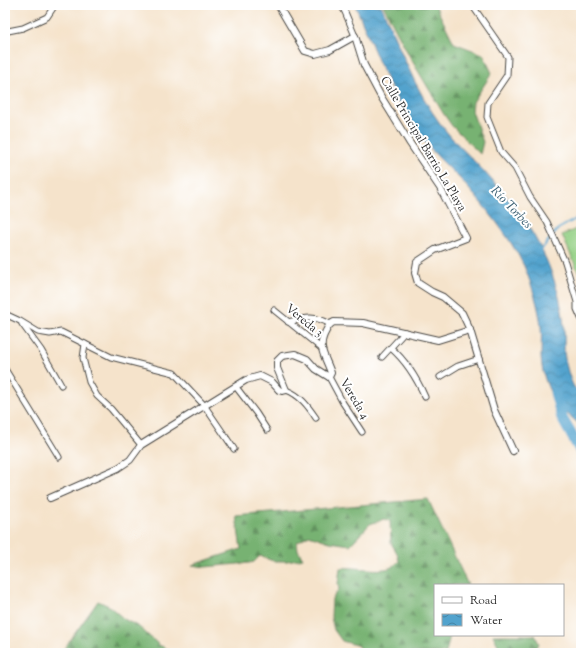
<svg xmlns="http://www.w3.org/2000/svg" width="586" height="658" viewBox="0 0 586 658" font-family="'Sorts Mill Goudy',serif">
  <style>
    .forest { fill: url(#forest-firs); stroke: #516e4e }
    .pitch { fill: #94d085; stroke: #607e58 }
    .water { fill: url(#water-waves); stroke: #3e677c }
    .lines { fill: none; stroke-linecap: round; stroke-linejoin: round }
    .stream { stroke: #52a3cd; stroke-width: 2 }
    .river { stroke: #52a3cd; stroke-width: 11 }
    .minor-casing { stroke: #494743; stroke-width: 7 }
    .tertiary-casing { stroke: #494743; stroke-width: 8 }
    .minor { stroke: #fff; stroke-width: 5 }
    .tertiary { stroke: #fff; stroke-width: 6 }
    .labels { text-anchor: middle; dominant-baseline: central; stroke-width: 4; stroke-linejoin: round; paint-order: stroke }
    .street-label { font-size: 12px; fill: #2b2b2b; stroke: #fff }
    .water-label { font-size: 13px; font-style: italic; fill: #3d6174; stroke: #fff }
  </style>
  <defs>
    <pattern id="forest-firs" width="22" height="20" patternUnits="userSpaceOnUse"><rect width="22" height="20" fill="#77b272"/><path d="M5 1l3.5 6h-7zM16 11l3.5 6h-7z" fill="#62915e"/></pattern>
    <pattern id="water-waves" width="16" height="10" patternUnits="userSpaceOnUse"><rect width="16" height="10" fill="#52a3cd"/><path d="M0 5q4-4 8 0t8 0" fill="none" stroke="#4485a7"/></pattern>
  </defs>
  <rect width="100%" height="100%" fill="#fff"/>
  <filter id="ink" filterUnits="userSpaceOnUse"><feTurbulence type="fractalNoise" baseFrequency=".025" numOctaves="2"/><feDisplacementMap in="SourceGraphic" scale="8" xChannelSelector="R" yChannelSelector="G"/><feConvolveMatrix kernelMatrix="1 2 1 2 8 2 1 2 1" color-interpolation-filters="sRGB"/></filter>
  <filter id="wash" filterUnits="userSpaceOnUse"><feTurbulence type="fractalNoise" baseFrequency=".012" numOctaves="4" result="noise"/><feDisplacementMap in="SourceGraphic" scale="16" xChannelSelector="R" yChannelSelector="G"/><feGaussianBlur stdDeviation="0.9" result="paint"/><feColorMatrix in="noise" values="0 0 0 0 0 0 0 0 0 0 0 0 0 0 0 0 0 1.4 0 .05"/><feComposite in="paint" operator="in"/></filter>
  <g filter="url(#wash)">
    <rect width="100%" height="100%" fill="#f5e3cb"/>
    <g class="forest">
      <polygon points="383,5 435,5 454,43 483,54 492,73 473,102 472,111 483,142 480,154 452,126 443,113 411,59"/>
      <path d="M428,499l40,86h-33v50h15l-4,18h-83l-4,-7 -17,-5 -8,-11 -3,-13 1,-18 7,-10 -1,-5 2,-16c13,-2 41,5 52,-1 2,-1 5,-4 7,-6l-2,-8 -6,-10 -1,-22 -6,-2 -14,5 -20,21 -20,-3 -21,-7 -12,7 1,8 5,8 -16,3h-14l-13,-5 -6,6 -5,1 -44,4 -13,-2 49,-16 -5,-33z"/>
      <polygon points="98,601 109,606 124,619 139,627 159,645 176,653 61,653"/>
      <polygon points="493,635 535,635 539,644 531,653 514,653 500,649"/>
    </g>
    <polygon class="pitch" points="581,227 581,278 562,235"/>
    <path class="water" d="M355,5h26c19,42 33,84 61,121 11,15 25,27 37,40 26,28 52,58 67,93 9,21 16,44 18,67 1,11 -1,23 1,33 2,9 4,18 8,26 2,4 6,6 8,10 2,5 0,24 0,30 -24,-17 -38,-37 -40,-68 0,-10 1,-20 0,-30 -2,-20 -9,-42 -17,-61 -15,-31 -39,-59 -62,-85 -13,-14 -28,-26 -39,-42 -11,-14 -21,-29 -29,-45 -15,-28 -26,-60 -39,-89z"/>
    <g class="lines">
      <polyline class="stream" points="540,251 558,229 581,216"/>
      <polyline class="river" points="555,392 562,418 581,452"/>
    </g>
  </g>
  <g filter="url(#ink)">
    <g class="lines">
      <g class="minor-casing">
        <g id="minor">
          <polyline points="341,5 345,12 355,36"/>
          <polyline points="472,5 508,57 507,75 488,103 487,117 501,152 515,168 530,197 547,222 565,262 577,302 577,309 581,318"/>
          <polyline points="5,29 8,31 23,28 47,17 55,5"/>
          <polyline points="274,310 321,348"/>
          <polyline points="5,314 20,321 38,332 50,334 61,332 111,357 174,373 204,405 234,449"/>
          <path d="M288,322c17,-4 26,-7 42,2"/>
          <polyline points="22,324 41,350 61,385"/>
          <polyline points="85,344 83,358 89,382 97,396 111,409 141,445"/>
          <path d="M391,348c15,13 26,31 34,49"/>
          <polyline points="382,357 405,332"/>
          <polyline points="5,369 59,457"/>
          <polyline points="329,377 343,403 362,432"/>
          <polyline points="440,377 458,366 479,359"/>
          <polyline points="236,387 256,413 267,430"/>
          <path d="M286,390c14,5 22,16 30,28"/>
        </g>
      </g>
      <g class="tertiary-casing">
        <g id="tertiary">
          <polyline points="278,5 305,51 315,54 330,50 355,36 364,65 380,95 409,142 440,188 466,238 435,250 417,262 415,273 418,283 432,292 443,297 462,313 470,330 494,410 513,451"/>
          <path d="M50,498l68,-30 12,-8 11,-15 105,-65 14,-4 12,6 7,8 3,1 4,-1 -9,-22v-7l5,-5 13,-2 12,5 9,10 13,8 2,-4c-5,-16 -15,-25 -5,-42 2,-4 3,-7 8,-9l29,1 75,17 32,-10"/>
        </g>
      </g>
      <use href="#minor" class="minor"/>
      <use href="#tertiary" class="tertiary"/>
    </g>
  </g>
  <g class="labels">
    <g class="street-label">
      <text transform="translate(423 144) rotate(59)">Calle Principal Barrio La Playa</text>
      <text transform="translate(304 321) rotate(39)">Vereda 3</text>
      <text transform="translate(354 399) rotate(59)">Vereda 4</text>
    </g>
    <g class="water-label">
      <text transform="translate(511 208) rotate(46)">Río Torbes</text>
    </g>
  </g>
  <rect width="586" height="658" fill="none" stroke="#fff" stroke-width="20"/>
  <rect x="434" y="584" width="130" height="52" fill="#ffffff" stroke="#aaaaaa"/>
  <rect x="442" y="597" width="20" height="6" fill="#ffffff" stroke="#aaaaaa"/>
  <text x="470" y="604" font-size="12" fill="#2b2b2b">Road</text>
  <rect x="442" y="614" width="20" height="12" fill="url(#water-waves)" stroke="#aaaaaa"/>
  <text x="470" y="624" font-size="12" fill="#2b2b2b">Water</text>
</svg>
